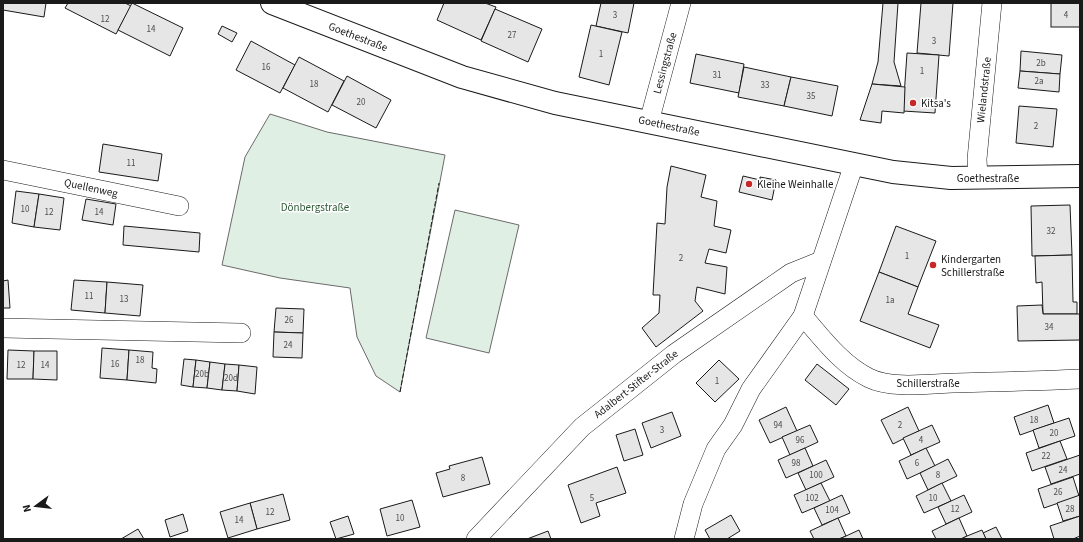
<svg xmlns="http://www.w3.org/2000/svg" width="1083" height="542" viewBox="0 0 1083 542" font-family="'Source Sans 3',sans-serif">
  <style>
    .green { fill: #e0efe3; stroke: #6a6a6a }
    .building { fill: #e6e6e6; stroke: #1a1a1a }
    .lines { fill: none; stroke-linecap: round; stroke-linejoin: round }
    .minor-casing { stroke: #1a1a1a; stroke-width: 20 }
    .tertiary-casing { stroke: #1a1a1a; stroke-width: 24 }
    .minor { stroke: #fff; stroke-width: 19 }
    .tertiary { stroke: #fff; stroke-width: 22 }
    .fence { stroke: #1a1a1a; stroke-width: 1; stroke-dasharray: 5 2; stroke-linecap: butt }
    .poi-dot { fill: #c62828; stroke: #fff; stroke-width: 1.5 }
    .labels { text-anchor: middle; dominant-baseline: central; stroke-width: 3; stroke-linejoin: round; paint-order: stroke }
    .number-label { font-size: 9px; fill: #4d4d4d }
    .street-label { font-size: 11px; fill: #1a1a1a; stroke: #fff }
    .poi-label { font-size: 11px; fill: #1a1a1a; stroke: #fff; text-anchor: start }
    .park-label { font-size: 11px; fill: #2b5a34; stroke: #fff }
  </style>
  <rect width="100%" height="100%" fill="#fff"/>
  <g class="green">
    <polygon points="270,114 327,132 445,155 400,392 376,376 357,337 350,288 280,278 222,265 245,157"/>
    <polygon points="455,210 519,225 489,353 426,338"/>
  </g>
  <g class="building">
    <polygon points="3,3 46,3 44,17 3,10"/>
    <polygon points="68,3 125,3 131,6 116,34 65,8"/>
    <polygon points="132,3 183,28 170,56 118,30"/>
    <polygon points="444,3 485,3 496,7 481,40 437,20"/>
    <polygon points="601,3 634,3 628,33 596,26"/>
    <polygon points="883,3 898,3 894,62 901,86 872,84 878,62"/>
    <polygon points="921,3 953,3 949,56 917,53"/>
    <rect x="1051" y="3" width="29" height="24"/>
    <polygon points="495,9 542,29 528,62 481,41"/>
    <polygon points="591,25 622,32 609,85 579,77"/>
    <polygon points="222,26 237,33 232,42 218,34"/>
    <polygon points="251,41 295,65 280,93 236,70"/>
    <polygon points="1021,51 1062,55 1060,74 1020,71"/>
    <polygon points="907,53 939,55 935,113 903,111"/>
    <polygon points="696,54 744,64 739,93 690,83"/>
    <polygon points="299,57 344,81 328,112 283,88"/>
    <polygon points="744,67 791,77 784,106 738,97"/>
    <polygon points="1020,71 1060,74 1059,92 1018,88"/>
    <polygon points="347,76 391,100 376,128 332,105"/>
    <polygon points="791,77 838,86 832,116 784,106"/>
    <polygon points="872,84 905,87 904,113 882,111 881,123 860,120"/>
    <polygon points="1019,106 1057,109 1053,147 1016,143"/>
    <polygon points="103,144 162,154 158,181 99,172"/>
    <polygon points="671,166 706,175 701,197 717,201 714,226 731,230 726,253 709,249 705,263 727,267 725,294 697,287 695,301 703,311 656,347 642,328 659,313 660,295 653,295 657,223 665,224 667,187"/>
    <polygon points="743,176 760,180 760,177 776,180 772,200 739,192"/>
    <polygon points="16,191 39,194 34,227 12,223"/>
    <polygon points="39,194 64,198 60,230 34,227"/>
    <polygon points="86,199 116,204 113,225 82,220"/>
    <polygon points="1070,205 1072,255 1032,256 1031,206"/>
    <polygon points="124,226 200,233 199,252 123,245"/>
    <polygon points="896,226 936,241 918,287 879,272"/>
    <polygon points="1072,255 1073,302 1077,302 1077,314 1043,314 1042,282 1036,283 1035,256"/>
    <polygon points="879,272 918,287 908,314 939,325 930,348 860,321"/>
    <polygon points="8,280 10,308 3,308 3,281"/>
    <polygon points="74,280 107,282 105,313 71,310"/>
    <polygon points="107,282 143,285 140,316 105,313"/>
    <polygon points="1042,305 1043,314 1080,314 1080,340 1018,341 1017,306"/>
    <polygon points="276,308 304,309 303,333 274,332"/>
    <polygon points="274,332 303,333 302,358 273,357"/>
    <polygon points="102,348 129,350 127,380 100,378"/>
    <polygon points="8,350 34,351 33,379 7,379"/>
    <polygon points="129,350 153,352 152,368 157,369 156,383 127,380"/>
    <polygon points="34,351 57,351 57,380 33,379"/>
    <polygon points="184,359 196,360 193,387 181,385"/>
    <polygon points="196,360 210,362 207,388 193,387"/>
    <polygon points="719,360 739,379 715,402 696,383"/>
    <polygon points="210,362 225,364 222,390 207,388"/>
    <polygon points="225,364 239,365 237,391 222,390"/>
    <polygon points="817,364 849,389 836,405 805,380"/>
    <polygon points="239,365 257,367 255,394 237,391"/>
    <polygon points="1048,405 1054,423 1020,435 1014,417"/>
    <polygon points="786,407 797,431 770,443 759,420"/>
    <polygon points="908,407 919,431 893,444 881,420"/>
    <polygon points="672,412 681,436 651,448 642,423"/>
    <polygon points="1069,418 1075,436 1039,448 1033,430"/>
    <polygon points="810,425 818,442 790,455 782,437"/>
    <polygon points="932,425 940,442 911,455 903,438"/>
    <polygon points="635,429 643,455 624,461 616,435"/>
    <polygon points="1060,441 1067,459 1032,471 1026,453"/>
    <polygon points="805,448 813,466 786,478 778,460"/>
    <polygon points="926,448 935,466 907,479 899,461"/>
    <polygon points="1080,455 1080,474 1051,484 1045,467"/>
    <polygon points="482,457 490,484 443,497 436,473 450,469 449,466"/>
    <polygon points="948,459 957,476 928,490 920,473"/>
    <polygon points="826,460 834,477 806,490 798,473"/>
    <polygon points="617,467 626,493 596,503 600,516 581,523 568,485"/>
    <polygon points="1073,477 1079,496 1044,508 1038,489"/>
    <polygon points="821,483 830,501 802,513 794,495"/>
    <polygon points="942,483 951,501 924,513 916,496"/>
    <polygon points="283,494 290,520 257,529 250,503"/>
    <polygon points="842,495 850,513 822,525 814,508"/>
    <polygon points="964,495 972,512 946,524 938,507"/>
    <polygon points="1080,495 1080,516 1063,521 1057,503"/>
    <polygon points="412,500 420,527 387,536 380,509"/>
    <polygon points="250,503 257,529 228,538 220,512"/>
    <polygon points="183,514 188,531 170,537 165,520"/>
    <polygon points="731,515 740,531 727,539 710,539 705,530"/>
    <polygon points="348,516 354,534 336,539 330,522"/>
    <polygon points="1080,516 1080,536 1073,539 1054,539 1050,526"/>
    <polygon points="838,518 846,536 839,539 814,539 810,531"/>
    <polygon points="959,518 967,536 961,539 936,539 932,531"/>
    <polygon points="996,527 1002,539 986,539 983,533"/>
    <polygon points="138,529 144,539 121,539"/>
    <polygon points="859,530 863,539 839,539 846,536"/>
    <polygon points="982,530 986,539 961,539 967,536"/>
    <polygon points="548,531 551,539 527,539"/>
  </g>
  <g class="lines">
    <g class="minor-casing">
      <g id="minor">
        <polyline points="649,122 681,3"/>
        <polyline points="3,170 179,206"/>
        <polyline points="978,178 977,159 992,3"/>
        <path d="M803,316c19,22 39,49 66,62 22,11 59,6 84,5 42,-1 85,-2 127,-4"/>
        <polyline points="3,328 241,333"/>
        <polyline points="476,539 582,427 674,354 791,273 821,261"/>
        <polyline points="684,539 693,504 716,449 733,425 751,389 803,316 854,164"/>
      </g>
    </g>
    <g class="tertiary-casing">
      <polyline id="tertiary" points="272,3 462,77 555,103 893,172 951,178 1080,176"/>
    </g>
    <use href="#minor" class="minor"/>
    <use href="#tertiary" class="tertiary"/>
    <polyline class="fence" points="400,392 439,183"/>
  </g>
  <g class="poi-dot">
    <circle cx="913" cy="103" r="4"/>
    <circle cx="749" cy="184" r="4"/>
    <circle cx="933" cy="265" r="4"/>
  </g>
  <g class="labels">
    <g class="number-label">
      <text x="615" y="15">3</text>
      <text x="1066" y="15">4</text>
      <text x="105" y="19">12</text>
      <text x="151" y="29">14</text>
      <text x="512" y="35">27</text>
      <text x="934" y="41">3</text>
      <text x="601" y="54">1</text>
      <text x="1041" y="63">2b</text>
      <text x="266" y="67">16</text>
      <text x="922" y="71">1</text>
      <text x="717" y="75">31</text>
      <text x="1039" y="81">2a</text>
      <text x="314" y="84">18</text>
      <text x="765" y="85">33</text>
      <text x="811" y="96">35</text>
      <text x="361" y="102">20</text>
      <text x="1036" y="126">2</text>
      <text x="131" y="163">11</text>
      <text x="25" y="209">10</text>
      <text x="49" y="212">12</text>
      <text x="99" y="212">14</text>
      <text x="1051" y="231">32</text>
      <text x="907" y="256">1</text>
      <text x="681" y="258">2</text>
      <text x="89" y="296">11</text>
      <text x="124" y="299">13</text>
      <text x="890" y="300">1a</text>
      <text x="289" y="320">26</text>
      <text x="1049" y="327">34</text>
      <text x="288" y="345">24</text>
      <text x="140" y="360">18</text>
      <text x="115" y="364">16</text>
      <text x="21" y="365">12</text>
      <text x="45" y="365">14</text>
      <text x="202" y="374">20b</text>
      <text x="231" y="378">20d</text>
      <text x="717" y="381">1</text>
      <text x="1034" y="420">18</text>
      <text x="778" y="425">94</text>
      <text x="900" y="425">2</text>
      <text x="662" y="430">3</text>
      <text x="1054" y="433">20</text>
      <text x="800" y="440">96</text>
      <text x="921" y="440">4</text>
      <text x="1046" y="456">22</text>
      <text x="796" y="463">98</text>
      <text x="917" y="463">6</text>
      <text x="1063" y="470">24</text>
      <text x="816" y="475">100</text>
      <text x="938" y="475">8</text>
      <text x="463" y="478">8</text>
      <text x="1058" y="492">26</text>
      <text x="592" y="498">5</text>
      <text x="812" y="498">102</text>
      <text x="933" y="498">10</text>
      <text x="955" y="509">12</text>
      <text x="1070" y="509">28</text>
      <text x="832" y="510">104</text>
      <text x="270" y="512">12</text>
      <text x="400" y="518">10</text>
      <text x="239" y="520">14</text>
    </g>
    <g class="street-label">
      <text transform="translate(358 37) rotate(21)">Goethestraße</text>
      <text transform="translate(665 63) rotate(-75)">Lessingstraße</text>
      <text transform="translate(984 90) rotate(-84)">Wielandstraße</text>
      <text transform="translate(669 126) rotate(12)">Goethestraße</text>
      <text x="988" y="178">Goethestraße</text>
      <text transform="translate(91 188) rotate(12)">Quellenweg</text>
      <text x="928" y="383">Schillerstraße</text>
      <text transform="translate(636 384) rotate(-38)">Adalbert-Stifter-Straße</text>
    </g>
    <g class="poi-label">
      <text x="921" y="103">Kitsa's</text>
      <text x="757" y="184">Kleine Weinhalle</text>
      <text x="941" y="259">Kindergarten<tspan x="941" dy="13">Schillerstraße</tspan></text>
    </g>
    <g class="park-label">
      <text x="315" y="207">Dönbergstraße</text>
    </g>
  </g>
  <rect width="1083" height="542" fill="none" stroke="#1a1a1a" stroke-width="8"/>
  <g transform="translate(36 506) rotate(255)" stroke="#ffffff" stroke-width="3" paint-order="stroke">
  <path d="M0-3L7 15L0 10L-7 15Z" fill="#1a1a1a"/>
  <text y="-6" font-size="11" font-weight="bold" text-anchor="middle" fill="#1a1a1a">N</text>
  </g>
</svg>
